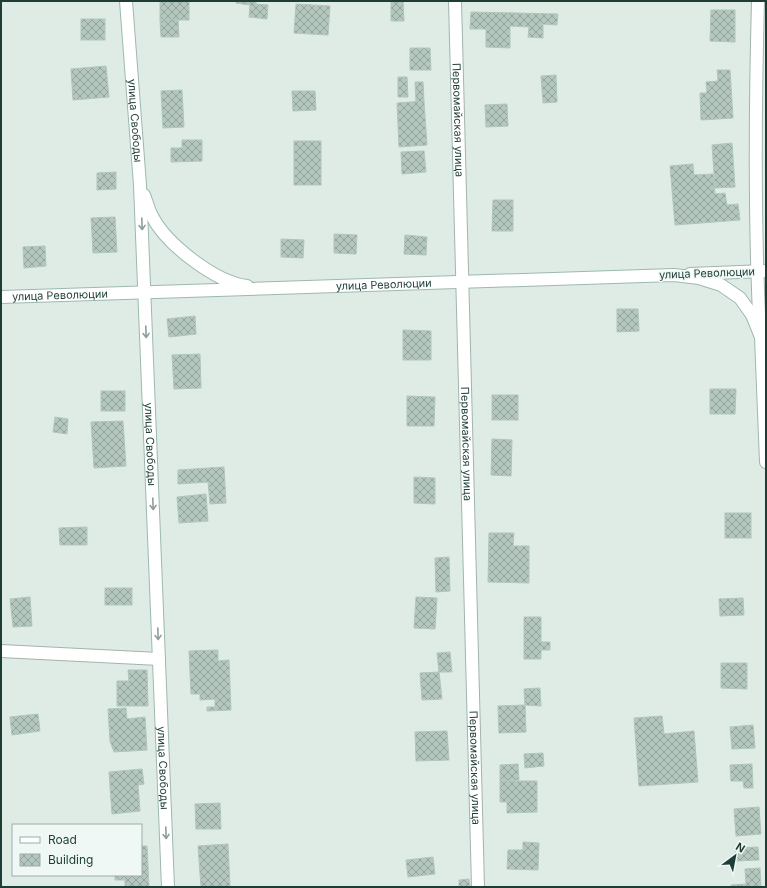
<svg xmlns="http://www.w3.org/2000/svg" width="767" height="888" viewBox="0 0 767 888" font-family="Inter,sans-serif">
  <style>
    .building { fill: url(#building-cross-hatch); stroke: #b0c6bd }
    .lines { fill: none; stroke-linecap: round; stroke-linejoin: round }
    .street-casing { stroke: #a1b4ae; stroke-width: 14 }
    .secondary-casing { stroke: #9cb9af; stroke-width: 14 }
    .street { stroke: #fff; stroke-width: 12 }
    .secondary { stroke: #fff; stroke-width: 12 }
    .oneway { stroke: #8e9e9a }
    .labels { text-anchor: middle; dominant-baseline: central; stroke-width: 3; stroke-linejoin: round; paint-order: stroke }
    .street-label { font-size: 11px; fill: #1e3d36; stroke: #eff8f4 }
  </style>
  <defs>
    <pattern id="building-cross-hatch" width="8" height="8" patternUnits="userSpaceOnUse"><rect width="8" height="8" fill="#b4c7bf"/><path d="M0 0l8 8M0 8l8-8" fill="none" stroke="#92a39c"/></pattern>
  </defs>
  <rect width="100%" height="100%" fill="#dfece6"/>
  <g class="building">
    <rect x="160" y="1" width="29" height="19"/>
    <polygon points="236,1 256,1 256,4 268,5 267,19 249,17 250,5 236,3"/>
    <polygon points="391,1 403,1 404,21 391,21"/>
    <polygon points="296,4 330,6 328,35 294,33"/>
    <polygon points="711,10 735,10 735,42 710,41"/>
    <polygon points="471,12 558,14 557,25 543,24 543,38 528,37 529,27 510,26 510,48 486,47 486,29 470,29"/>
    <rect x="81" y="19" width="24" height="21"/>
    <polygon points="178,19 179,37 161,37 160,20"/>
    <polygon points="410,48 430,48 431,70 410,70"/>
    <polygon points="106,66 109,97 73,100 71,69"/>
    <polygon points="717,70 730,70 733,118 701,120 700,93 707,93 706,82 718,81"/>
    <polygon points="556,75 557,102 543,103 541,76"/>
    <polygon points="398,77 407,77 408,97 398,97"/>
    <polygon points="415,82 423,82 424,101 416,102"/>
    <polygon points="182,90 184,127 163,128 161,91"/>
    <polygon points="292,91 315,91 316,110 293,111"/>
    <polygon points="424,101 427,145 399,147 397,103"/>
    <polygon points="507,104 508,126 486,127 485,105"/>
    <polygon points="182,140 202,140 202,161 171,162 171,148 182,148"/>
    <rect x="294" y="141" width="27" height="44"/>
    <polygon points="732,143 735,187 715,188 712,145"/>
    <polygon points="424,151 426,172 402,174 401,152"/>
    <polygon points="693,164 694,175 713,174 715,194 725,193 727,205 738,204 740,220 675,225 670,166"/>
    <polygon points="116,172 116,189 97,190 97,173"/>
    <polygon points="493,200 513,200 513,231 492,231"/>
    <polygon points="115,217 117,252 93,253 91,218"/>
    <polygon points="334,234 357,235 356,254 334,253"/>
    <polygon points="405,235 427,237 426,255 404,254"/>
    <polygon points="281,239 304,240 303,258 281,257"/>
    <polygon points="45,246 46,266 24,268 23,247"/>
    <polygon points="617,309 638,309 639,331 617,332"/>
    <polygon points="195,316 196,334 169,337 167,319"/>
    <polygon points="403,330 431,331 431,360 403,360"/>
    <polygon points="200,354 201,388 174,389 172,355"/>
    <polygon points="710,389 736,389 735,414 710,414"/>
    <rect x="101" y="391" width="24" height="20"/>
    <rect x="492" y="395" width="26" height="25"/>
    <polygon points="407,396 435,397 434,426 407,426"/>
    <polygon points="55,417 68,419 67,434 53,432"/>
    <polygon points="123,421 126,466 94,468 91,422"/>
    <polygon points="492,439 512,440 511,476 491,475"/>
    <polygon points="224,467 226,503 210,504 208,482 178,484 178,470"/>
    <polygon points="414,477 435,478 435,504 414,503"/>
    <polygon points="206,494 208,521 179,523 177,497"/>
    <rect x="725" y="513" width="26" height="25"/>
    <polygon points="87,527 87,545 60,545 59,528"/>
    <polygon points="489,533 514,533 513,546 529,546 529,583 488,582"/>
    <polygon points="449,557 450,591 436,592 435,558"/>
    <rect x="105" y="588" width="27" height="17"/>
    <polygon points="30,597 32,626 13,627 10,599"/>
    <polygon points="416,597 437,598 435,629 414,628"/>
    <polygon points="743,598 744,615 720,616 719,599"/>
    <polygon points="524,617 541,617 541,642 550,642 550,650 541,650 541,659 524,659"/>
    <polygon points="218,650 218,661 229,660 231,710 207,711 207,707 215,707 215,699 200,700 200,694 191,694 189,651"/>
    <polygon points="450,652 452,672 439,672 437,653"/>
    <polygon points="721,663 747,663 747,689 721,688"/>
    <polygon points="128,670 147,670 148,706 117,706 117,681 129,681"/>
    <polygon points="439,672 442,699 422,700 420,673"/>
    <polygon points="540,688 541,706 525,705 524,689"/>
    <polygon points="525,705 526,732 499,733 498,706"/>
    <polygon points="126,708 127,719 145,717 147,750 114,752 110,741 108,709"/>
    <polygon points="38,714 40,731 12,735 10,717"/>
    <polygon points="662,716 664,734 694,731 698,782 639,786 634,718"/>
    <polygon points="753,725 755,748 732,749 730,727"/>
    <polygon points="447,731 449,760 416,761 415,732"/>
    <polygon points="543,753 544,766 525,768 524,754"/>
    <polygon points="518,764 519,780 500,781 500,765"/>
    <polygon points="752,764 753,788 744,788 743,781 731,781 730,765"/>
    <polygon points="142,769 144,784 138,785 140,811 112,814 109,772"/>
    <polygon points="500,781 537,781 537,812 507,813 507,802 500,802"/>
    <polygon points="220,803 221,829 196,829 195,804"/>
    <polygon points="759,807 761,834 736,836 734,809"/>
    <polygon points="523,842 539,843 538,870 507,869 508,850 523,850"/>
    <polygon points="228,844 230,887 201,887 198,846"/>
    <polygon points="141,846 147,846 149,887 125,887 125,880 115,880 115,875 141,875"/>
    <polygon points="758,847 759,860 736,861 735,848"/>
    <polygon points="433,857 435,874 408,877 406,860"/>
    <polygon points="760,868 761,887 731,887 731,885 746,884 745,869"/>
    <polygon points="469,879 470,887 459,887 459,880"/>
  </g>
  <g class="lines">
    <g class="street-casing">
      <g id="street">
        <path id="s1" d="M455,1l23,886"/>
        <path d="M758,1c-3,111 -4,222 2,333"/>
        <polyline points="690,274 766,271"/>
        <polyline points="1,651 159,659"/>
      </g>
    </g>
    <g class="secondary-casing">
      <g id="secondary">
        <path id="s2" d="M126,1l14,184 28,702"/>
        <path d="M144,195c3,7 4,14 8,21 14,28 63,66 95,70"/>
        <path id="s3" d="M1,297l673,-22 25,3 22,7 19,13 12,17 9,22 5,125"/>
      </g>
    </g>
    <use href="#street" class="street"/>
    <use href="#secondary" class="secondary"/>
  </g>
  <defs><path id="oneway-shaft" d="M-6 0H5M1.5-3L5.5 0L1.5 3" fill="none" stroke-width="1.6" stroke-linecap="round" stroke-linejoin="round"/></defs>
  <g class="oneway">
    <use href="#oneway-shaft" transform="translate(142 224) rotate(88)"/>
    <use href="#oneway-shaft" transform="translate(146 332) rotate(88)"/>
    <use href="#oneway-shaft" transform="translate(153 504) rotate(88)"/>
    <use href="#oneway-shaft" transform="translate(158 634) rotate(88)"/>
    <use href="#oneway-shaft" transform="translate(166 833) rotate(88)"/>
  </g>
  <g class="labels">
    <g class="street-label">
      <text stroke="none"><textPath href="#s2" startOffset="120">улица Свободы</textPath></text>
      <text stroke="none"><textPath href="#s1" startOffset="119">Первомайская улица</textPath></text>
      <text transform="translate(707 273) rotate(-2)">улица Революции</text>
      <text stroke="none"><textPath href="#s3" startOffset="383">улица Революции</textPath></text>
      <text stroke="none"><textPath href="#s3" startOffset="59">улица Революции</textPath></text>
      <text stroke="none"><textPath href="#s2" startOffset="444">улица Свободы</textPath></text>
      <text stroke="none"><textPath href="#s1" startOffset="443">Первомайская улица</textPath></text>
      <text stroke="none"><textPath href="#s2" startOffset="768">улица Свободы</textPath></text>
      <text stroke="none"><textPath href="#s1" startOffset="767">Первомайская улица</textPath></text>
    </g>
  </g>
  <rect width="767" height="888" fill="none" stroke="#1e3d36" stroke-width="4"/>
  <rect x="12" y="824" width="130" height="52" fill="#eff8f4" stroke="#9bada8"/>
  <rect x="20" y="837" width="20" height="6" fill="#ffffff" stroke="#9bada8"/>
  <text x="48" y="844" font-size="12" fill="#1e3d36">Road</text>
  <rect x="20" y="854" width="20" height="12" fill="url(#building-cross-hatch)" stroke="#9bada8"/>
  <text x="48" y="864" font-size="12" fill="#1e3d36">Building</text>
  <g transform="translate(735 856) rotate(32)" stroke="#eff8f4" stroke-width="3" paint-order="stroke">
  <path d="M0-3L7 15L0 10L-7 15Z" fill="#1e3d36"/>
  <text y="-6" font-size="11" font-weight="bold" text-anchor="middle" fill="#1e3d36">N</text>
  </g>
</svg>
